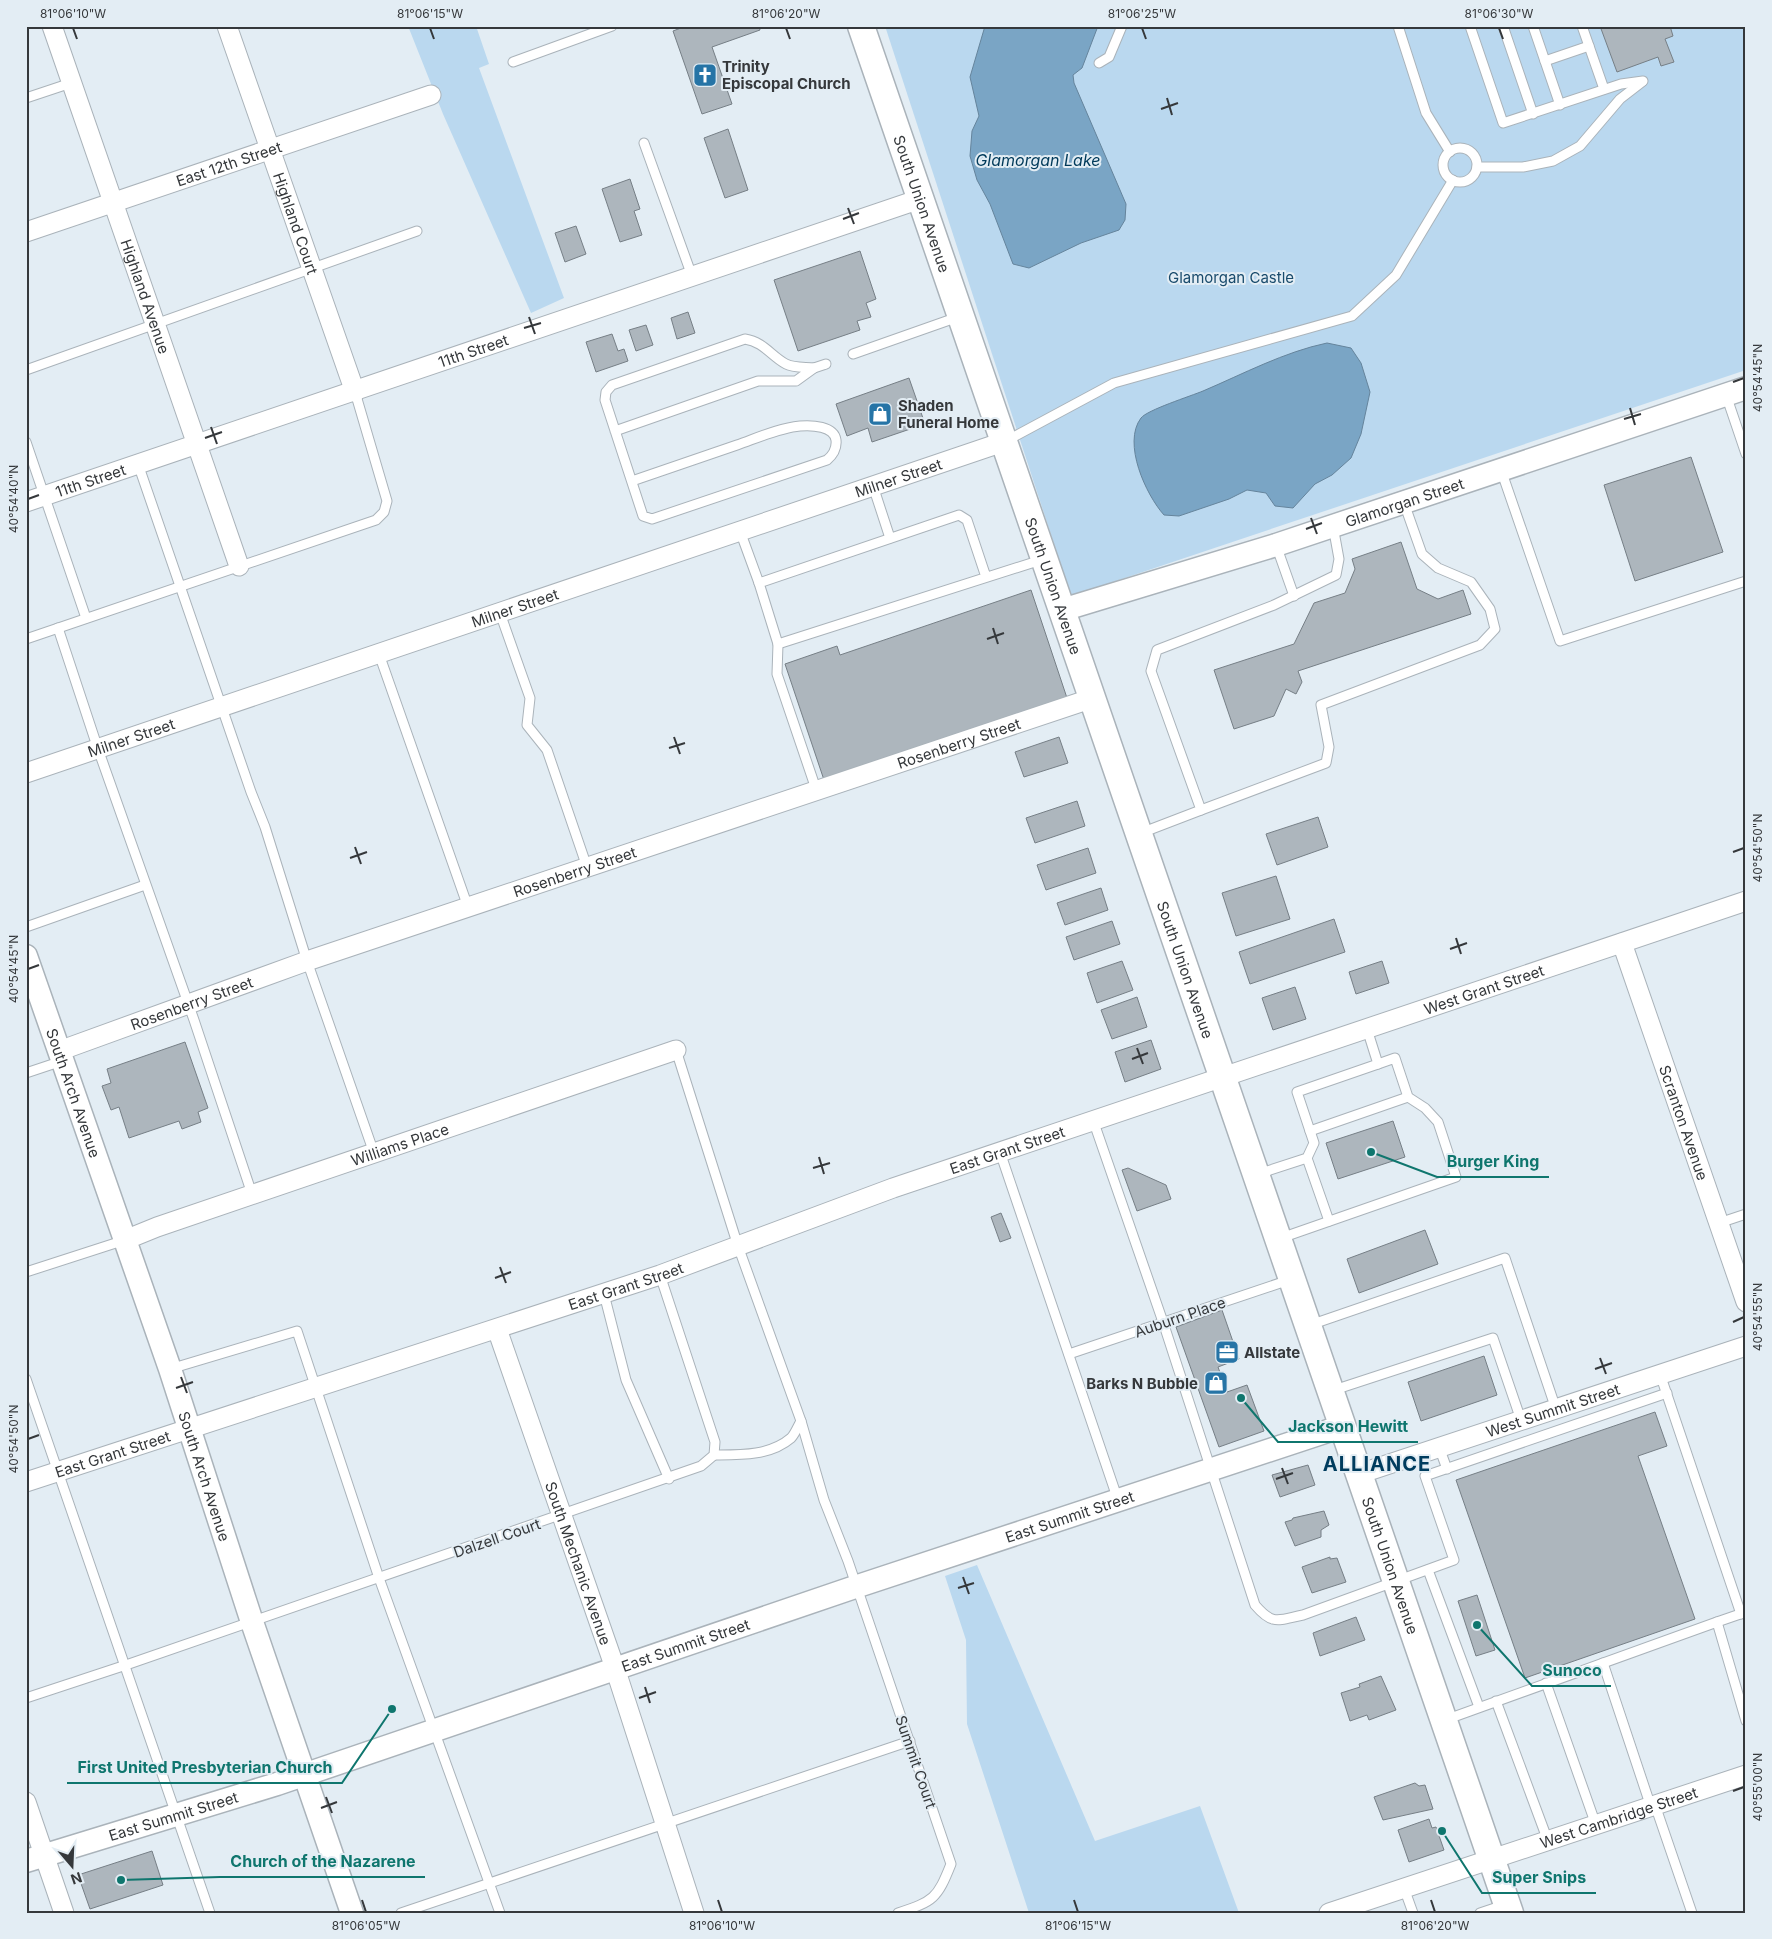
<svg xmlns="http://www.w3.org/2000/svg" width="1772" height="1939" viewBox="0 0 1772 1939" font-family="Inter,sans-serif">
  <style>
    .green { fill: #bad8ef }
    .water { fill: #7aa5c5; stroke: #65849c }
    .building { fill: #adb6bd; stroke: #767f86 }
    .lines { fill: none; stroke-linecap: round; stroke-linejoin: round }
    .service-casing { stroke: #aab3ba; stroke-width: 11 }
    .minor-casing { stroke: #aab3ba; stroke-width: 21 }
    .tertiary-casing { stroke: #aab3ba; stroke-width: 25 }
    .secondary-casing { stroke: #aab3ba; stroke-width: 29 }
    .service { stroke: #fff; stroke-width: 9 }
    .minor { stroke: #fff; stroke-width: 19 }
    .tertiary { stroke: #fff; stroke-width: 22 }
    .secondary { stroke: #fff; stroke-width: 26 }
    .ticks { fill: none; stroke: #35383b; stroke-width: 2 }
    .labels { text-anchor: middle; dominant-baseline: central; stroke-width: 4; stroke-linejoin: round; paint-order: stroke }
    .poi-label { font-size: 15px; font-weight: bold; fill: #35383b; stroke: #e3edf4; text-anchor: start }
    .street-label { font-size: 15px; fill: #35383b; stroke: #e3edf4 }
    .park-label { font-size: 15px; fill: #194b6c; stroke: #e3edf4 }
    .water-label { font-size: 16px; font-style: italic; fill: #013a5a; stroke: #e3edf4 }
    .district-label { font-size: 20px; font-weight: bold; letter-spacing: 1px; fill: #003c5e; stroke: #e3edf4 }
    .leader { fill: none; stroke: #0f766e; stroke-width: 2 }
    .callout-dot { fill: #0f766e; stroke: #e3edf4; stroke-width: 2 }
    .callout-label { font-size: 16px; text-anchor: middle; font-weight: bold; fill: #0f766e; stroke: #e3edf4; stroke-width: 4; stroke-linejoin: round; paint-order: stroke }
    .neatline { fill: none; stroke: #35383b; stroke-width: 2 }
    .ticks-label { font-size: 12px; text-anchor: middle; fill: #35383b }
  </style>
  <rect width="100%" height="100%" fill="#e3edf4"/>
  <g class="green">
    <polygon points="408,26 476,26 489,64 479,68 564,298 531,313 443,114"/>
    <polygon points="885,26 1746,26 1746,370 1071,596"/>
    <polygon points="977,1565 1095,1841 1200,1806 1239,1913 1029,1913 967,1724 966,1640 945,1576"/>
  </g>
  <g class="water">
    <polygon points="985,26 1098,26 1082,68 1073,75 1074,83 1126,204 1125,220 1119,230 1081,243 1029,268 1013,264 990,204 977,180 970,156 972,131 979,116 970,77"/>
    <path d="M1327,343l24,5 10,15 9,29 -9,42 -10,24 -19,17 -17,9 -22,24 -18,-2 -9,-13 -19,-3 -18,9 -50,17 -15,-1c-18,-20 -42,-72 -23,-97 6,-8 50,-22 62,-27 40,-17 81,-39 124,-48z"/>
  </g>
  <g class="building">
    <polygon points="686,26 759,26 760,30 712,47 732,104 702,114 673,31"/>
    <polygon points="1600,26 1670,26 1673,36 1665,39 1674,62 1661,66 1658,57 1617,72"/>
    <polygon points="728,129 748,190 725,198 704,138"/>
    <polygon points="630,179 640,209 634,211 642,235 620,242 602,189"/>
    <polygon points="576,226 586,254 565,262 555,233"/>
    <polygon points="860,251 876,299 866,303 871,317 857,321 860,330 798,351 774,280"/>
    <polygon points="688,312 695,333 677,339 671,318"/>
    <polygon points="646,325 653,345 636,351 629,330"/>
    <polygon points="612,334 618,351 624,349 628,361 596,372 586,342"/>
    <polygon points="909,378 925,424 872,442 868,428 847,436 836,404"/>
    <polygon points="1691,457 1723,552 1635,581 1604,485"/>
    <polygon points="1401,542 1417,589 1438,599 1463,590 1471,614 1298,671 1302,682 1296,694 1286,689 1274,716 1234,729 1214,670 1294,644 1314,603 1345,593 1355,569 1352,559"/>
    <polygon points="1031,590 1067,698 824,780 785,664 837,646 840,655"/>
    <polygon points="1059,737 1068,763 1024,777 1015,752"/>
    <polygon points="1077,801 1085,826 1035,843 1026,818"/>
    <polygon points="1318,817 1328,847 1277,865 1266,834"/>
    <polygon points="1088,848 1096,873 1046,890 1037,865"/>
    <polygon points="1276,876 1290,919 1236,936 1222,893"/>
    <polygon points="1101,888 1108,910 1065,925 1057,903"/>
    <polygon points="1334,919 1345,952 1250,984 1239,952"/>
    <polygon points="1112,921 1120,944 1074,960 1066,937"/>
    <polygon points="1122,961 1133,990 1097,1003 1087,973"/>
    <polygon points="1382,961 1389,983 1356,994 1349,972"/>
    <polygon points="1295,987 1306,1019 1273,1030 1262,998"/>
    <polygon points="1137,997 1147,1027 1112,1039 1101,1010"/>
    <polygon points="1151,1040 1161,1069 1125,1082 1115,1052"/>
    <polygon points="185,1042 208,1108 198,1112 201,1122 182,1129 179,1121 129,1138 119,1107 111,1110 102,1086 111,1083 107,1069"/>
    <polygon points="1393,1121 1405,1157 1338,1179 1326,1143"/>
    <polygon points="1128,1168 1166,1185 1171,1199 1137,1211 1122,1170"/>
    <polygon points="1001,1213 1011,1238 1000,1242 991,1217"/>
    <polygon points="1425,1230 1438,1264 1359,1293 1347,1259"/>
    <polygon points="1222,1310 1239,1359 1218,1367 1227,1392 1247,1385 1264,1431 1219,1447 1176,1327"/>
    <polygon points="1484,1356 1497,1395 1421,1421 1408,1382"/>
    <polygon points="1655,1412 1667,1446 1638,1456 1695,1619 1525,1678 1456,1480"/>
    <polygon points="1308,1465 1315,1485 1280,1497 1272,1475"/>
    <polygon points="1324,1511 1329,1525 1321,1530 1321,1537 1295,1546 1285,1522 1292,1520 1293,1518"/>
    <polygon points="1330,1557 1330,1559 1337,1558 1346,1582 1312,1593 1302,1567"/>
    <polygon points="1477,1595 1495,1650 1476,1656 1458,1601"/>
    <polygon points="1356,1617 1365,1640 1320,1656 1313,1633"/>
    <polygon points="1381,1676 1396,1710 1369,1720 1367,1715 1350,1721 1341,1693 1360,1687 1359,1684"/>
    <polygon points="1415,1783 1419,1786 1425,1785 1433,1809 1383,1820 1374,1797"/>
    <polygon points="1429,1819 1432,1828 1436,1827 1444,1850 1409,1862 1398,1830"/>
    <polygon points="152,1851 163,1885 90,1909 78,1875"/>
  </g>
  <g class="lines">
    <g class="service-casing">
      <g id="service">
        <polyline points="1398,26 1426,113 1450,152"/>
        <polyline points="1470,26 1503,123 1621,84 1643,81"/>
        <polyline points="1503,26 1533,114"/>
        <polyline points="1533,26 1560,105"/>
        <polyline points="1582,26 1604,89"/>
        <polyline points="1545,61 1589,46"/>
        <polyline points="513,62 612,26"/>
        <polyline points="1099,63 1109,57 1122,26"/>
        <polyline points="26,98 71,83"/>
        <polyline points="644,143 692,276"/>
        <circle cx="1460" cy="165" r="17"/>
        <polyline points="1477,167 1523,167 1553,161 1580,146 1620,99 1642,82"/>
        <polyline points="853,354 958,317"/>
        <polyline points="814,368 826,364"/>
        <polyline points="26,370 417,231"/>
        <polyline points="1726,395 1746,454"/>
        <path d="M615,431l143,-50h38l18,-13c-9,-1 -21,0 -28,-4 -15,-8 -22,-22 -41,-25l-133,46 -6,7 -1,8 38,116 9,3 175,-59c6,-5 10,-11 9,-20 -2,-14 -24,-15 -36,-14 -21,2 -43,12 -63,19 -35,12 -70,24 -105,36"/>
        <polyline points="1006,441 1114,383 1352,316 1396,275 1453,180"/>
        <polyline points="26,442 86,618"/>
        <polyline points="138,464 251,792 265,827 307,961 374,1153"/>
        <polyline points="1501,470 1560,641 1746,581"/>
        <polyline points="873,486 890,538"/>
        <polyline points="740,531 759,583"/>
        <polyline points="1276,545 1294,596"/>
        <polyline points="986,577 967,520 959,515 759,583 778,644 1041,560"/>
        <polyline points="500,613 530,698 527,725 547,750 587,867"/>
        <polyline points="58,628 98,749 194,1020 252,1194"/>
        <polyline points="26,639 376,520 384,512 387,501 355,392"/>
        <polyline points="778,644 777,674 816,789"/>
        <polyline points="379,654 468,907"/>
        <polyline points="1201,810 1326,763 1329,747 1321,705 1480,645 1495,629 1490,609 1471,582 1438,568 1422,554 1404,503"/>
        <polyline points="1141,833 1201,810 1151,671 1157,650 1274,605 1336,575 1339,559 1333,526"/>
        <polyline points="26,927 145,885"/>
        <path d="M676,1050l62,196 63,175 23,79 24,61 103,303c-14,35 -17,37 -53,49"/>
        <polyline points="26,1073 62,1061"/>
        <path d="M1093,1120l70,202 92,283c18,21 23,15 48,10l151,-55 -29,-84 242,-83"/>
        <polyline points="1310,1131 1408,1097"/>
        <polyline points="1000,1152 1118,1500"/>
        <polyline points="1307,1158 1329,1221"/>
        <polyline points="1258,1174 1307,1158 1314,1143 1297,1092 1378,1064 1367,1029"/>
        <polyline points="1719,1223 1746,1214"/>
        <polyline points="1281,1238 1456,1177 1438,1122 1425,1108 1408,1097 1395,1058 1378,1064"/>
        <polyline points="26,1272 125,1240"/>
        <polyline points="604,1294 626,1380 669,1479"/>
        <polyline points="1310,1325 1505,1258 1556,1409"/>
        <polyline points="1069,1354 1289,1280"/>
        <polyline points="170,1369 297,1331 379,1578 500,1913"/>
        <polyline points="1660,1374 1741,1614"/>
        <polyline points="26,1379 210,1913"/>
        <polyline points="1331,1391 1493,1338 1521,1420"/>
        <polyline points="1439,1447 1447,1469"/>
        <path d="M714,1455c26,0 56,1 77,-17 4,-4 7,-12 10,-17"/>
        <polyline points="1428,1570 1479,1707"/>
        <polyline points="1717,1622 1746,1612"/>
        <polyline points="1603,1663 1651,1807"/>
        <polyline points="1546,1683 1596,1825"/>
        <polyline points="26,1698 126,1665 701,1466 714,1455 715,1442 660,1275"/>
        <polyline points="1496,1701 1548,1841"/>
        <polyline points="1445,1720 1717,1622 1746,1721"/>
        <polyline points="1655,1805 1692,1913"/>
        <polyline points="1404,1888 1413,1913"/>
        <polyline points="401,1913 910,1741"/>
        <polyline points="1480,1913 1504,1905"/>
      </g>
    </g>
    <g class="minor-casing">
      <g id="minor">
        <path id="s1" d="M52,26l187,540"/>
        <path id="s2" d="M227,26l128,366"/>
        <path id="s3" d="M26,232l405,-137"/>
        <path id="s4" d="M26,502l894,-303"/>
        <path id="s5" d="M26,773l977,-331"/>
        <path id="s6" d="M1622,943l124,359"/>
        <path id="s7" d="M59,1051l248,-90 786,-263"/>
        <path id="s8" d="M125,1240l32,-13 519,-177"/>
        <path id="s9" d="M497,1329l118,339 79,245"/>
        <path id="s10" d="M1359,1474l387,-128"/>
        <path id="s11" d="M26,1482l634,-207 233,-87 853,-287"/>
        <polyline points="26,1802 64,1913"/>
        <path id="s12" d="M1329,1913l417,-138"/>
      </g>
    </g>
    <g class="tertiary-casing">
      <g id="tertiary">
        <path id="s13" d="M1062,610l214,-65 470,-157"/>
        <path id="s14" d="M26,956l144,413 82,253 100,291"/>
        <path id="s15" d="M26,1861l251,-77 578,-197 488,-161"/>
      </g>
    </g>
    <g class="secondary-casing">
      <g id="secondary">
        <path id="s16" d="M861,26l649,1887"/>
      </g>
    </g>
    <use href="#service" class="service"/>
    <use href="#minor" class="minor"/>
    <use href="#tertiary" class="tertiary"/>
    <use href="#secondary" class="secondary"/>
  </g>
  <path class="ticks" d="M73,28l4,11M430,28l4,11M786,28l4,11M1142,28l4,11M1499,28l4,11M1167,98l5,17M1161,109l17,-6M848,208l6,16M843,219l16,-6M529,317l6,17M524,328l17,-5M1733,382l11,-4M1630,408l5,17M1624,419l17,-5M211,427l6,17M205,438l17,-6M28,499l11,-4M1311,518l6,16M1306,529l16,-6M993,628l5,16M987,639l17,-6M674,737l6,17M669,748l16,-5M355,847l6,17M1733,852l11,-4M350,858l17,-6M1456,938l5,16M1450,949l17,-6M28,969l11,-4M1137,1048l6,16M1132,1059l16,-6M819,1157l5,17M813,1168l17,-5M500,1267l6,16M495,1278l16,-6M1733,1322l11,-5M1600,1358l6,16M1595,1369l17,-6M181,1377l6,16M176,1388l17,-6M28,1439l11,-4M1282,1468l6,16M1276,1479l17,-6M963,1577l6,17M958,1588l16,-5M645,1687l5,16M639,1698l17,-6M1733,1791l11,-4M326,1797l6,16M321,1808l16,-6M362,1900l4,12M718,1900l4,12M1074,1900l4,12M1431,1900l4,12"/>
  <defs>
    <g id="church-square" transform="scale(1.25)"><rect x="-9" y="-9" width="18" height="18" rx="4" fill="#2674a6" stroke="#e3edf4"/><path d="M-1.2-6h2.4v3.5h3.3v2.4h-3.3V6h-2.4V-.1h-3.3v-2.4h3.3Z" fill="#fff"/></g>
    <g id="shop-square" transform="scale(1.25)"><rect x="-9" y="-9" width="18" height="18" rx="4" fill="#2674a6" stroke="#e3edf4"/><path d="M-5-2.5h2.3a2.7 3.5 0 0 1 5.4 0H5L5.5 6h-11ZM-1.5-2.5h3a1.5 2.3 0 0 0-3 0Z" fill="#fff"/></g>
    <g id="office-square" transform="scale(1.25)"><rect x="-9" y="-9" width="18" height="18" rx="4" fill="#2674a6" stroke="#e3edf4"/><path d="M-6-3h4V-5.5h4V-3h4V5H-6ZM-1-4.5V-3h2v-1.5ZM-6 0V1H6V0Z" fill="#fff"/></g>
  </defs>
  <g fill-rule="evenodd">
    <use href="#church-square" x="705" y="75"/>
    <use href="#shop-square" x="880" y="414"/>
    <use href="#office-square" x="1227" y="1352"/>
    <use href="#shop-square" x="1216" y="1383"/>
  </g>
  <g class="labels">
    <g class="poi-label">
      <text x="722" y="66">Trinity<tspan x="722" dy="17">Episcopal Church</tspan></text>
      <text x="898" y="405">Shaden<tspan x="898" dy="17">Funeral Home</tspan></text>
      <text x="1244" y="1352">Allstate</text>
      <text x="1198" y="1383" text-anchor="end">Barks N Bubble</text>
    </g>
    <g class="street-label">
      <text stroke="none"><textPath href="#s3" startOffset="214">East 12th Street</textPath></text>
      <text stroke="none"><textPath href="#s16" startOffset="188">South Union Avenue</textPath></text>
      <text stroke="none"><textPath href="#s2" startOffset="209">Highland Court</textPath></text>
      <text stroke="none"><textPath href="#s1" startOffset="286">Highland Avenue</textPath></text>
      <text stroke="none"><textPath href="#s4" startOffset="472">11th Street</textPath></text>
      <text stroke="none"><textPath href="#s5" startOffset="921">Milner Street</textPath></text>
      <text stroke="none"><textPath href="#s4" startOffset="68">11th Street</textPath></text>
      <text stroke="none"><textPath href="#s13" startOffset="359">Glamorgan Street</textPath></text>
      <text stroke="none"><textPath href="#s16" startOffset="592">South Union Avenue</textPath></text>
      <text stroke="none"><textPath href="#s5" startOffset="516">Milner Street</textPath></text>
      <text stroke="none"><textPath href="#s5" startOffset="111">Milner Street</textPath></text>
      <text stroke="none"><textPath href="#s7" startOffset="951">Rosenberry Street</textPath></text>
      <text stroke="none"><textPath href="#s7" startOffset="546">Rosenberry Street</textPath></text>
      <text stroke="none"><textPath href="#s16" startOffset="998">South Union Avenue</textPath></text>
      <text stroke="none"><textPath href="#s11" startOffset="1539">West Grant Street</textPath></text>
      <text stroke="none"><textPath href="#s7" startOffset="141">Rosenberry Street</textPath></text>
      <text stroke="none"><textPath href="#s14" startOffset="145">South Arch Avenue</textPath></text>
      <text stroke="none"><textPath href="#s6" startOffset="190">Scranton Avenue</textPath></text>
      <text stroke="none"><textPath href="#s8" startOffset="291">Williams Place</textPath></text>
      <text stroke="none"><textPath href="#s11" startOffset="1036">East Grant Street</textPath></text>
      <text stroke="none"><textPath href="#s11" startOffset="631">East Grant Street</textPath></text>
      <text transform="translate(1180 1317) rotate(-19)">Auburn Place</text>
      <text stroke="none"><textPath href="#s10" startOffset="204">West Summit Street</textPath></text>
      <text stroke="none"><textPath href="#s11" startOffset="91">East Grant Street</textPath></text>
      <text stroke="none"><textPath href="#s14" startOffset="550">South Arch Avenue</textPath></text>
      <text stroke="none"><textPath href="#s15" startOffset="1099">East Summit Street</textPath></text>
      <text transform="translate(497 1538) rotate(-19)">Dalzell Court</text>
      <text stroke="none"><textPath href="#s9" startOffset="248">South Mechanic Avenue</textPath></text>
      <text stroke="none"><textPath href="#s16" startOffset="1628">South Union Avenue</textPath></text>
      <text stroke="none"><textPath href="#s15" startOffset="694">East Summit Street</textPath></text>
      <text transform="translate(916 1762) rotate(71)">Summit Court</text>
      <text stroke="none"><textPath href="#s15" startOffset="154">East Summit Street</textPath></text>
      <text stroke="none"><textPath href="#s12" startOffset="305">West Cambridge Street</textPath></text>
    </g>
    <g class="park-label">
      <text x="1231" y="277">Glamorgan Castle</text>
    </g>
    <g class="water-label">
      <text x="1038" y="160">Glamorgan Lake</text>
    </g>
    <g class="district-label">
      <text x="1377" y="1464">ALLIANCE</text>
    </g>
  </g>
  <path class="leader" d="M1371 1152L1437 1177H1549M1241 1398L1278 1442H1418M1477 1625L1532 1686H1611M392 1709L342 1783H67M121 1880L220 1877H425M1442 1831L1482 1893H1596"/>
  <g class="callout-dot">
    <circle cx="1371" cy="1152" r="5"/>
    <circle cx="1241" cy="1398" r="5"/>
    <circle cx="1477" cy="1625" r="5"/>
    <circle cx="392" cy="1709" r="5"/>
    <circle cx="121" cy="1880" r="5"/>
    <circle cx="1442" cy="1831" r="5"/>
  </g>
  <g class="callout-label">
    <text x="1493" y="1167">Burger King</text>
    <text x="1348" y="1432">Jackson Hewitt</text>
    <text x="1572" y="1676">Sunoco</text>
    <text x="205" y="1773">First United Presbyterian Church</text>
    <text x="323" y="1867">Church of the Nazarene</text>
    <text x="1539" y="1883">Super Snips</text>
  </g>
  <rect width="1772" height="1939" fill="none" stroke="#e3edf4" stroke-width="55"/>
  <g transform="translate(72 1866) rotate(161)" stroke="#e3edf4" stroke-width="4" paint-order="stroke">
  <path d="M0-4L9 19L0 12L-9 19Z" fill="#35383b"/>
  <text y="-8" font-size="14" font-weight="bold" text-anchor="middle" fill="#35383b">N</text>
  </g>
  <rect x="28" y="28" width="1716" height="1884" class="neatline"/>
  <g class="ticks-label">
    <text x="73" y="18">81°06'10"W</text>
    <text x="430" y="18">81°06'15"W</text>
    <text x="786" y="18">81°06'20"W</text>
    <text x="1142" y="18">81°06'25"W</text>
    <text x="1499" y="18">81°06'30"W</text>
    <text transform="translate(1758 378) rotate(-90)" y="4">40°54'45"N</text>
    <text transform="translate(14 499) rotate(-90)" y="4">40°54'40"N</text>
    <text transform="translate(1758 848) rotate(-90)" y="4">40°54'50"N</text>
    <text transform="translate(14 969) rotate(-90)" y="4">40°54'45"N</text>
    <text transform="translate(1758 1317) rotate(-90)" y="4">40°54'55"N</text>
    <text transform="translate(14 1439) rotate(-90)" y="4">40°54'50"N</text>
    <text transform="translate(1758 1787) rotate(-90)" y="4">40°55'00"N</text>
    <text x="366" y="1930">81°06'05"W</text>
    <text x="722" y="1930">81°06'10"W</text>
    <text x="1078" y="1930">81°06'15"W</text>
    <text x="1435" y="1930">81°06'20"W</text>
  </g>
</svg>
